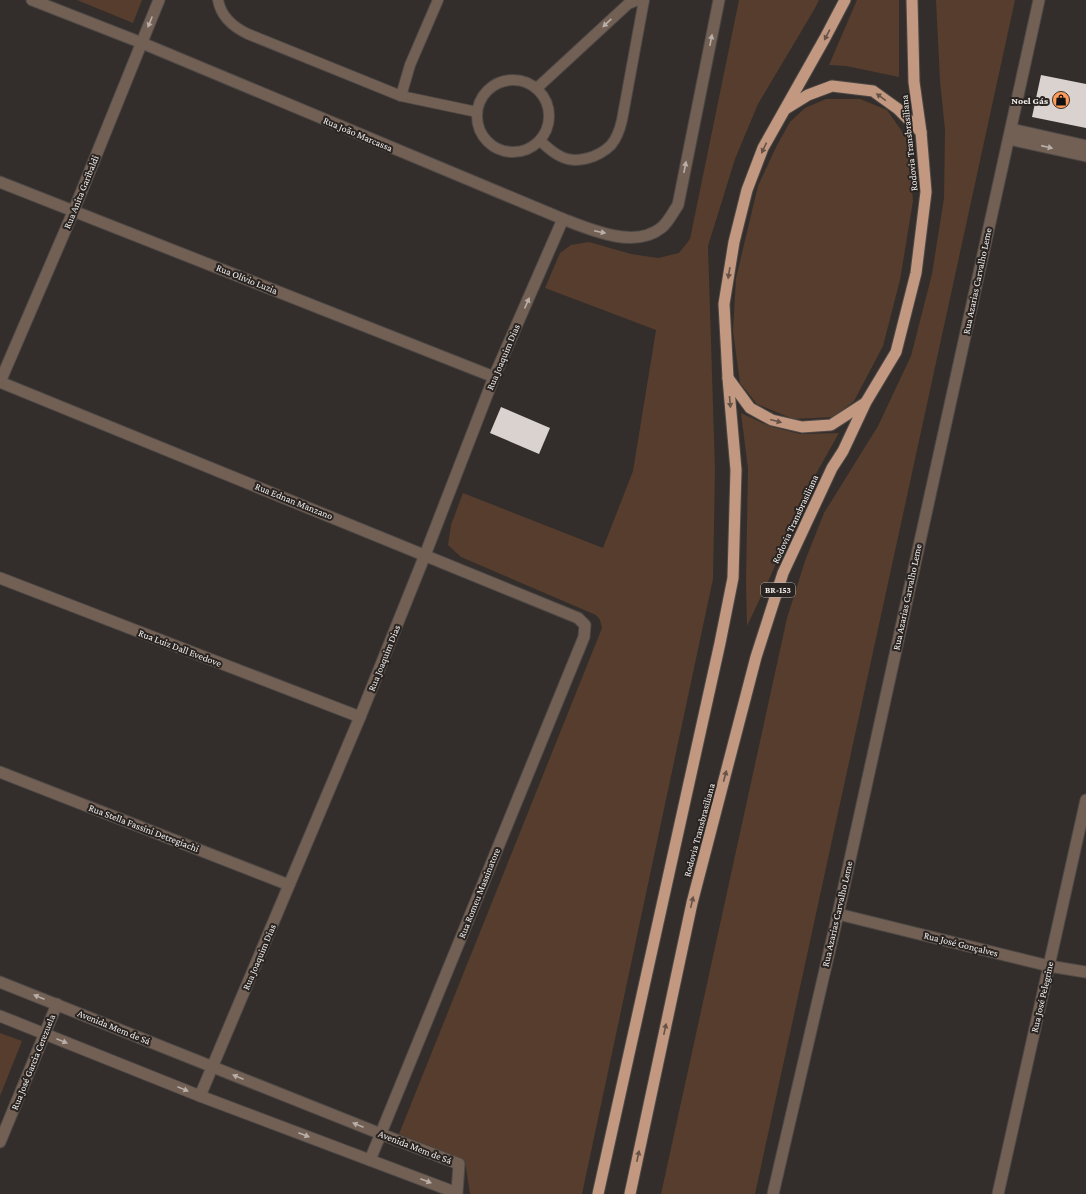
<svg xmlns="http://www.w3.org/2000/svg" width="1086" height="1194" viewBox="0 0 1086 1194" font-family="'Crimson Pro',serif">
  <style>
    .green { fill: #563d2d }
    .building { fill: #d9d2ce }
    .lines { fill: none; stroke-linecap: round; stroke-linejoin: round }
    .service-casing { stroke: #4e4946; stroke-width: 12 }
    .minor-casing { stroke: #4e4946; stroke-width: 13 }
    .tertiary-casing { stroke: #4e4946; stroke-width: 13 }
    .trunk-casing { stroke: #4e4946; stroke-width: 13 }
    .service { stroke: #726055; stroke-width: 10 }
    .minor { stroke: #726055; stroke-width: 11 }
    .tertiary { stroke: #726055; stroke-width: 11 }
    .trunk { stroke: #c29880; stroke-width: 11 }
    .oneway { fill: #b9afa9 }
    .oneway2 { fill: #665247 }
    .labels { text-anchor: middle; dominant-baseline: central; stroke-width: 4; stroke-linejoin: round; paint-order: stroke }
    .shield { fill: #292421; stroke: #b6b3b0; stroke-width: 1 }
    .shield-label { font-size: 9px; font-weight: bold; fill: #f3f0ee }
    .poi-label { font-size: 10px; font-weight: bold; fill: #f3f0ee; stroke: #292421; text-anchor: end }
    .street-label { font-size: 10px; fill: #f3f0ee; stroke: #292421 }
  </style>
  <rect width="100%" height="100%" fill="#332e2b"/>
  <g class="green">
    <polygon points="77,0 142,0 133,23"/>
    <polygon points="739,0 819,0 814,10 758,104 735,159 708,246 715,470 713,579 582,1194 470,1194 465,1161 399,1134 602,628 600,620 596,615 461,557 448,545 451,525 463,493 603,548 633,471 656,330 545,288 560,253 571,245 589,242 631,254 658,258 679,253 690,239"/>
    <polygon points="857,0 899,0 899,77 846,66 829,65"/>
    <polygon points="936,0 1015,0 755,1194 661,1194 787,618 805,561 824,513 878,426 911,356 932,274 944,198 945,130 940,81"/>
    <polygon points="826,99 860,99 887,110 908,140 913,201 900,280 883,346 854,401 834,417 793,419 757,404 740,383 733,331 736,278 758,186 777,145 790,122 805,108"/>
    <polygon points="741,413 769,426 800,434 839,433 813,479 767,584 747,626 746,582 748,469"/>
    <polygon points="0,1033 22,1041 0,1096"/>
  </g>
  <g class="building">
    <polygon points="1041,75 1086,84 1086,128 1032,117"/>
    <polygon points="501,407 550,428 539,454 490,433"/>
  </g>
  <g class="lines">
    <g class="service-casing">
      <g id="service">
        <path d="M218,0c3,17 15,27 30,34l153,62 76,16"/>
        <circle cx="513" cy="116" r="36"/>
        <polyline points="537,88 628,4 638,0"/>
        <polyline points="401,96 410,65 438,0"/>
        <path d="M540,141c6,5 13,12 20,15 16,9 39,1 51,-11 6,-7 9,-16 11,-25l22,-120"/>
      </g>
    </g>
    <g class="minor-casing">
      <g id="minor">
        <path d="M32,0l110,43 421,176c28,11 72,30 98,9 7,-5 12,-16 17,-23l41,-205"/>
        <polyline points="1011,129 1086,146"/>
        <polyline points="1009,139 1086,156"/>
        <polyline points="0,182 494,377"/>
        <polyline points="0,382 578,618 585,625 584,637 370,1160"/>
        <polyline points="0,382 74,210 159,0"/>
        <polyline points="0,578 360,717"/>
        <polyline points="0,772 289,885"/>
        <polyline points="838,914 1049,966 1086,972"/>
        <polyline points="200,1096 360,717 425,555 494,377 563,219"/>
        <polyline points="0,1142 57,1004"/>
        <polyline points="773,1194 838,914 1039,0"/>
        <polyline points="998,1194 1086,800"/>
      </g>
    </g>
    <g class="tertiary-casing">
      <polyline id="tertiary" points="0,982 381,1134 459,1164 457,1193 200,1096 0,1016"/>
    </g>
    <g class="trunk-casing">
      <g id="trunk">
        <polyline points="787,108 808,95 832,86 873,91 898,109 921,132"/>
        <polyline points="728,378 750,408 772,420 802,427 831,425 865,403"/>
        <polyline points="598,1194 720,643 733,578 736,470 728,378 724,304 734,242 747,190 763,148 825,38 845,0"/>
        <polyline points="630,1194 692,903 756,657 783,573 832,468 843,451 866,402 896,352 916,273 926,192 921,132 914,82 912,0"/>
      </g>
    </g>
    <use href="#service" class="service"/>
    <use href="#minor" class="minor"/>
    <use href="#tertiary" class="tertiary"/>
    <use href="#trunk" class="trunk"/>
  </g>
  <defs><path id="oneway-solid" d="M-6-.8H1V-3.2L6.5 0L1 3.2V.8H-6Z"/></defs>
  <g class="oneway">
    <use href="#oneway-solid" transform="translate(150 22) rotate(112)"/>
    <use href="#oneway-solid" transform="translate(607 23) rotate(137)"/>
    <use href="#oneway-solid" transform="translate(711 40) rotate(-79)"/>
    <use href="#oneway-solid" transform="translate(1047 147) rotate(13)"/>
    <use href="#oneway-solid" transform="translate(685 167) rotate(-79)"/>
    <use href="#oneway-solid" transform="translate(600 232) rotate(12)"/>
    <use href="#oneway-solid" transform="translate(527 303) rotate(-66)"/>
    <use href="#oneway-solid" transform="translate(39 997) rotate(-158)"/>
    <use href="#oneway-solid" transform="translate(62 1041) rotate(22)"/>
    <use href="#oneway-solid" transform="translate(238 1077) rotate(-158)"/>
    <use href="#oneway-solid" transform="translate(183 1089) rotate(22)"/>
    <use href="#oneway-solid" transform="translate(358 1125) rotate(-158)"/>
    <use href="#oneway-solid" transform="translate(304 1135) rotate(21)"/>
    <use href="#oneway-solid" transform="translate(426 1181) rotate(21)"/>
  </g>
  <g class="oneway2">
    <use href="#oneway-solid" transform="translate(827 35) rotate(118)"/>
    <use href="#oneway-solid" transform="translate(881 97) rotate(-144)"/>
    <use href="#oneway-solid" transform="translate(764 148) rotate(115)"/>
    <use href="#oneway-solid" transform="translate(729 273) rotate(99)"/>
    <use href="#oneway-solid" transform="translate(730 402) rotate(85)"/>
    <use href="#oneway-solid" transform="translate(776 421) rotate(15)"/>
    <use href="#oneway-solid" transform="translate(725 776) rotate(-75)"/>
    <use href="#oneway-solid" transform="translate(692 902) rotate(-77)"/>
    <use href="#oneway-solid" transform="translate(665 1029) rotate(-78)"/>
    <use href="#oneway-solid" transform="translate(638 1156) rotate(-78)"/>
  </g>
  <defs>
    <g id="shop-disc" transform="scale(0.9)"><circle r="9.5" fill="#fe9b58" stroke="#292421"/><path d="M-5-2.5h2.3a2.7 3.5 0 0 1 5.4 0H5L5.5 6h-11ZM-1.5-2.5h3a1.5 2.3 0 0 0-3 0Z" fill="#111"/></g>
  </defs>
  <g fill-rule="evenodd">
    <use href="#shop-disc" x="1061" y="100"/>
  </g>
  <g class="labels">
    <rect class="shield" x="761" y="583" width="34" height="14" rx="3"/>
    <g class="shield-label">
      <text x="778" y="590">BR-153</text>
    </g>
    <g class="poi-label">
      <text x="1048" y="100">Noel Gás</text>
    </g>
    <g class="street-label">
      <text transform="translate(358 134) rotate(23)">Rua João Marcassa</text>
      <text transform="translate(909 143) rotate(-96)">Rodovia Transbrasiliana</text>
      <text transform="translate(81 192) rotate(-68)">Rua Anita Garibaldi</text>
      <text transform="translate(247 279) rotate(22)">Rua Olívio Luzia</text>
      <text transform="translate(977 281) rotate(-78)">Rua Azarias Carvalho Leme</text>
      <text transform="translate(503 357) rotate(-67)">Rua Joaquim Dias</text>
      <text transform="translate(294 501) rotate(22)">Rua Ednan Manzano</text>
      <text transform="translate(795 519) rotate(-65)">Rodovia Transbrasiliana</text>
      <text transform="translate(907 597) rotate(-78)">Rua Azarias Carvalho Leme</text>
      <text transform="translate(180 648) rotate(21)">Rua Luiz Dall Evedove</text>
      <text transform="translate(384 658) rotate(-68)">Rua Joaquim Dias</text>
      <text transform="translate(144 828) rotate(21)">Rua Stella Fassini Detregiachi</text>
      <text transform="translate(699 830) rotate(-75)">Rodovia Transbrasiliana</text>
      <text transform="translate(479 893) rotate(-68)">Rua Romeu Massinatore</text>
      <text transform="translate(837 914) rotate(-77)">Rua Azarias Carvalho Leme</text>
      <text transform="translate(961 944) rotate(14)">Rua José Gonçalves</text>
      <text transform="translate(259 957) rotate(-67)">Rua Joaquim Dias</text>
      <text transform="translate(1042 997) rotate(-77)">Rua José Pelegrine</text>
      <text transform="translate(114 1027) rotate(22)">Avenida Mem de Sá</text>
      <text transform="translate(33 1062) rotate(-68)">Rua José Garcia Cerezuela</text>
      <text transform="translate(415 1147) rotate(21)">Avenida Mem de Sá</text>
    </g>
  </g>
</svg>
